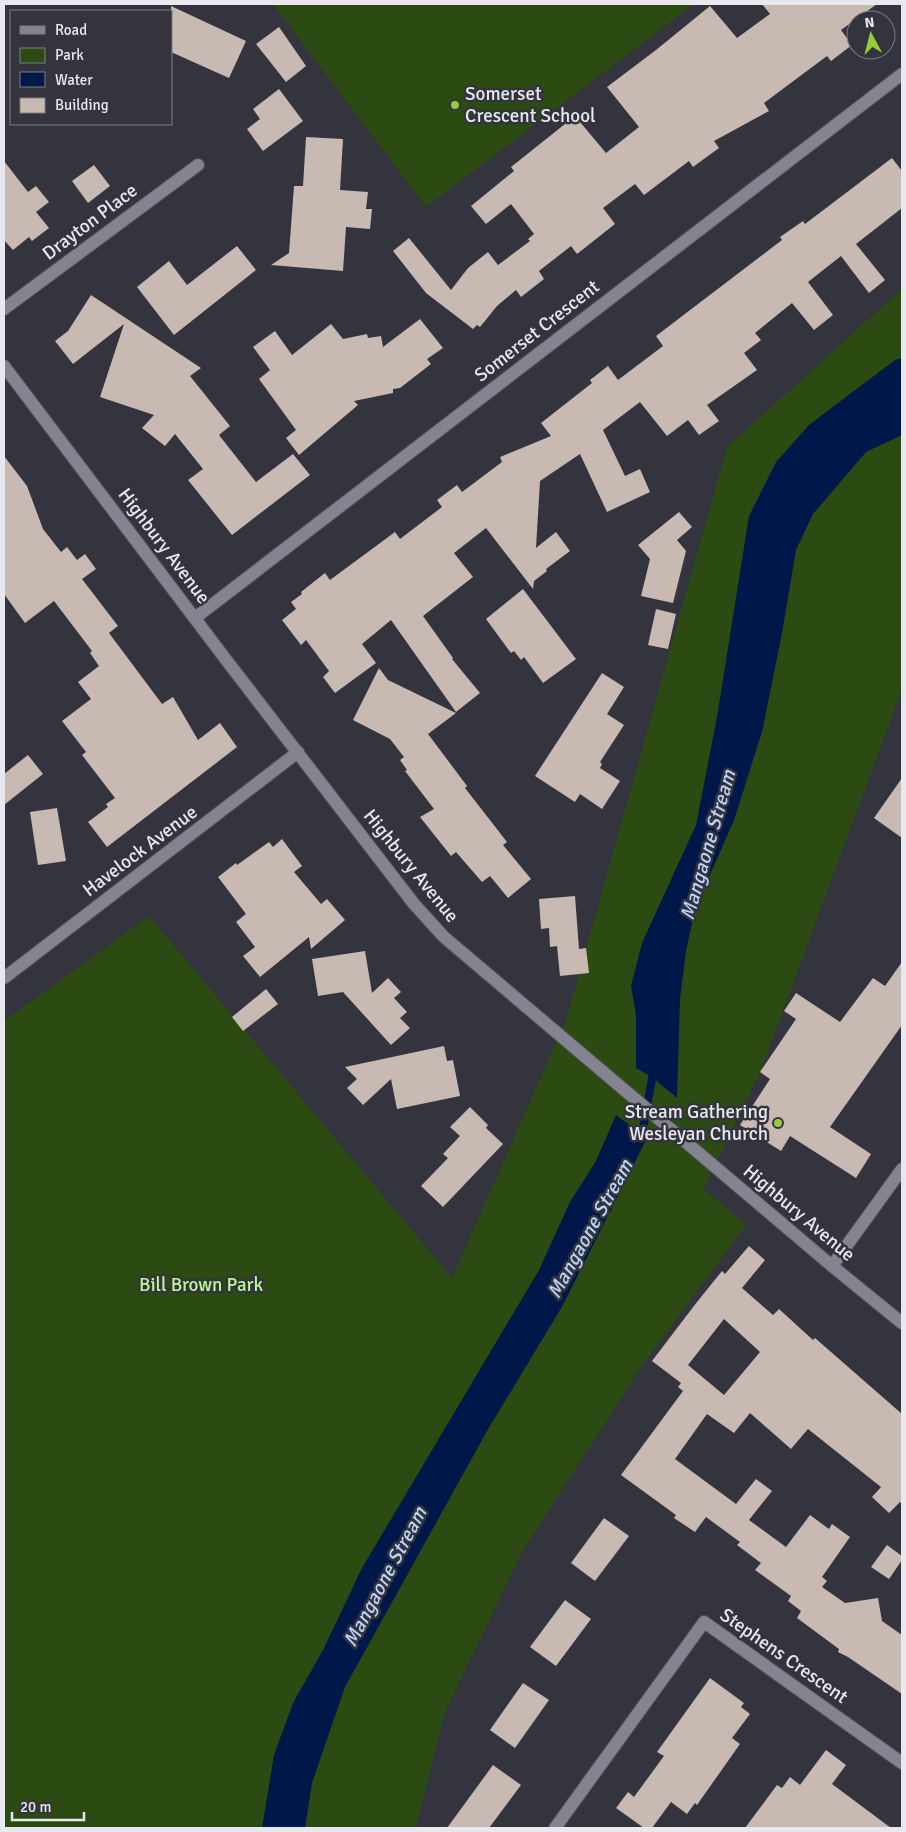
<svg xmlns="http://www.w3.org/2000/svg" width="906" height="1832" viewBox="0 0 906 1832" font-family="Signika,sans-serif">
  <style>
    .green { fill: #2b4b12 }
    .water { fill: #001849 }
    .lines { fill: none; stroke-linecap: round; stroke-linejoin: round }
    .stream { stroke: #001849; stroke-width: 8 }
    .building { fill: #c8b9b3; fill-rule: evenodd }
    .minor-casing { stroke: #50505a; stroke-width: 14 }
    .tertiary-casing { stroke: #50505a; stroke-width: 14 }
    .minor { stroke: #848490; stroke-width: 12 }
    .tertiary { stroke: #848490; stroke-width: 12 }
    .poi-dot { fill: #94cc3c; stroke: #34343e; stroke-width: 2 }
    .labels { text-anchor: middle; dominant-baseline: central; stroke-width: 5; stroke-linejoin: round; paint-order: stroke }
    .poi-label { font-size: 19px; fill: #e8e8ef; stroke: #34343e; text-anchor: start }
    .street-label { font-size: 19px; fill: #e8e8ef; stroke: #34343e }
    .park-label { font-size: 19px; fill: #b9fb8f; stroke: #34343e }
    .water-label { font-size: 20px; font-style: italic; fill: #bad4fb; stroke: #34343e }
  </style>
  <rect width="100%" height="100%" fill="#34343e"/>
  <g class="green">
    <polygon points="273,4 694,4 426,207"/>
    <polygon points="902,289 902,689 760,1073 703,1189 746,1225 643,1364 522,1552 445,1712 416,1828 4,1828 4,1021 149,916 452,1278 566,1020 727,447"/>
  </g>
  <g class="water">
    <polygon points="902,358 902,435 866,452 813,514 796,550 782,633 762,732 734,820 695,909 686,951 680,999 677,1098 652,1077 636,1068 636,1015 631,986 642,943 696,825 717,717 749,516 776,462 809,425 895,360"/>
    <polygon points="616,1115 647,1138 563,1305 487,1431 345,1687 312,1783 305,1828 262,1828 274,1755 293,1703 323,1650 362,1568 539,1270 570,1202 596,1161"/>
  </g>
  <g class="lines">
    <polyline class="stream" points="638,1142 642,1134 654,1068"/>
  </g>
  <g class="building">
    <polygon points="762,4 877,4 841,30 852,45 831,61 827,56 764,103 769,111 714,141 719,148 693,167 689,161 644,195 635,184 603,208 615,224 577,254 571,246 539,271 544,279 521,297 516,290 497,306 480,327 477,325 473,329 426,293 393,251 409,238 451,290 468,268 488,252 498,265 530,241 528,239 534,234 511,204 486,224 471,206 514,171 511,167 575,116 606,153 639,127 607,87 656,50 710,6 737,38 770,14"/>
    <polygon points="171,6 246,41 229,78 171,52"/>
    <polygon points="279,27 306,66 286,82 256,44"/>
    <polygon points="279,89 303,121 263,151 247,129 260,119 253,109"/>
    <polygon points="306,137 343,139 340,190 368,192 366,209 372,209 370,229 346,227 343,271 271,265 289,253 294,186 303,186"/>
    <polygon points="892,158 902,171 902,208 856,244 885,280 869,293 841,256 808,282 833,315 814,330 792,303 755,333 761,340 744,353 757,370 707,405 719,421 699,435 688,420 667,436 640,402 603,430 625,476 640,469 650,492 607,512 580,454 540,481 536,548 556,532 570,551 546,569 547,571 534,581 533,589 486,528 454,553 473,577 423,616 453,658 452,659 480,693 456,712 391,620 362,644 376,663 335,693 323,677 329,671 306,640 301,645 282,620 296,609 291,602 302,594 301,592 325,573 330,580 395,532 400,539 442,507 437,500 457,485 462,492 502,462 500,457 551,436 541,423 592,383 590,380 608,366 618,380 663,346 656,336 782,240 780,237 803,221 805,224"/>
    <polygon points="4,161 28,192 36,186 49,202 36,212 49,228 32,241 29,237 13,250 4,240"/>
    <polygon points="94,165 110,186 88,203 72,181"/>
    <polygon points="237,246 256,270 174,335 137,287 169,261 187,285"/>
    <polygon points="91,295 201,368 190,376 230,426 219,435 256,482 293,454 310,475 232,535 188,480 203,469 175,434 165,446 142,428 154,415 100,397 124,324 73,364 55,341 68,331"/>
    <polygon points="420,319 443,348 427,359 431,364 400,388 393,389 393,393 354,401 358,405 299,455 286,438 296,430 259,379 270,370 253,347 275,331 292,355 331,324 343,339 367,334 368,338 381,336 383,347"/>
    <polygon points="4,456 27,486 43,529 61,552 67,547 77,560 85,554 96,569 82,579 118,626 109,633 162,704 173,697 198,740 220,723 237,747 107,847 88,822 108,807 106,804 115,798 82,755 86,752 62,721 91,699 78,682 99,666 90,653 92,651 54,601 25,623 4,594"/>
    <polygon points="679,512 692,527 677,540 686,551 673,603 641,596 650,559 638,545"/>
    <polygon points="523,589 576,659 543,683 524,657 521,660 514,651 511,653 486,619"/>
    <polygon points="656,609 676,614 668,649 648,645"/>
    <polygon points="379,668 388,680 456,713 428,734 467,786 465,788 507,842 503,845 531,879 508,898 490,876 482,882 456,852 451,856 420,817 434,809 405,771 407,770 400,760 404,757 390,739 353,720"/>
    <polygon points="602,673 624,687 607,714 624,725 600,762 602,764 600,768 620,781 602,809 580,794 575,802 535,776"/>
    <polygon points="28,755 43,774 4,805 4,774"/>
    <polygon points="902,778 902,838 874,818"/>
    <polygon points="57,808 66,861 38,865 30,812"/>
    <polygon points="282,839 302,866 294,872 321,904 327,899 345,920 311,949 309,937 260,977 243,956 255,947 236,922 246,914 218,877 236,863 237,865 269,842 273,847"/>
    <polygon points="575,896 579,949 586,948 589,973 560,976 557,946 550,947 549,928 541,929 539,899"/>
    <polygon points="365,951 372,993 388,978 401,992 394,998 407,1012 400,1018 410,1028 391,1045 343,992 318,996 312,959"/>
    <polygon points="902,962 902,1025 830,1127 871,1154 856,1178 790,1136 781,1151 740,1125 770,1079 760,1072 796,1019 784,1011 796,993 840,1022 873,978 885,986"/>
    <polygon points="266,989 278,1004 243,1031 232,1017"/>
    <polygon points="444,1046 447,1061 453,1060 460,1096 397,1109 391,1079 363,1105 347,1088 357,1079 345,1067"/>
    <polygon points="470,1107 488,1125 486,1128 503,1144 443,1207 421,1186 448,1158 443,1154 460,1136 450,1127"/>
    <path d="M749,1246l16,14 -23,28 31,27 6,-6 34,31 2,-2 87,76v90l-2,-2 -11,11 -17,-16 9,-10 -73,-58 -17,20 -41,-36 -16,20 -27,-19 -32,45 61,45 20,-25 16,12 -23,29 37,27 24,-32 19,14 3,-5 18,13 -28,40 5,4 -5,6 23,16 33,-5 4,23 20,14v59l-54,-37 -10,-5 1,-3 -42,-31 4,-7 -13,-10 3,-5 -36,-26 6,-7 -24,-18 3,-3 -34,-25 -11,15 -21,-14 2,-3 -55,-40 62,-84 -5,-4 3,-4 -29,-22 45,-59 25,-31 3,3zM724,1319l36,33 -36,43 -36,-30z"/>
    <polygon points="604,1518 629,1536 595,1581 571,1563"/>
    <polygon points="887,1545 902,1556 902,1560 889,1579 871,1567"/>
    <polygon points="565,1600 591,1619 556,1666 530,1647"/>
    <polygon points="710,1678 744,1703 741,1707 750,1714 732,1738 740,1744 697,1805 695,1803 687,1814 671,1802 652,1828 644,1828 616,1808 628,1792 634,1797 664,1756 657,1752"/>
    <polygon points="523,1683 549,1700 515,1748 490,1730"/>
    <polygon points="826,1750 846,1765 832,1784 891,1828 745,1828 777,1785 782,1788 790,1777 800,1785"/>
    <polygon points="493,1765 521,1785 489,1828 447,1828"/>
  </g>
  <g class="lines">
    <g class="minor-casing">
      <g id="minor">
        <polyline points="4,309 198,165"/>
        <polyline points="195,618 902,74"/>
        <polyline points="4,978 298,752"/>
        <polyline points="832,1266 902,1169"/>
        <polyline points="555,1828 704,1622 902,1763"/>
      </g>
    </g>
    <g class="tertiary-casing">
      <polyline id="tertiary" points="4,366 227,661 414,904 444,937 832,1266 902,1323"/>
    </g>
    <use href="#minor" class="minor"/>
    <use href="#tertiary" class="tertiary"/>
  </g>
  <g class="poi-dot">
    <circle cx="455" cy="105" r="5"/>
    <circle cx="778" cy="1123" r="5"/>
  </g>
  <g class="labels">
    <g class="poi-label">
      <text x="465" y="94">Somerset<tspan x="465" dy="22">Crescent School</tspan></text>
      <text x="768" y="1112" text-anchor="end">Stream Gathering<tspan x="768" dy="22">Wesleyan Church</tspan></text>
    </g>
    <g class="street-label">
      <text transform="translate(90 222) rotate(-37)">Drayton Place</text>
      <text transform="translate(537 331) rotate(-38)">Somerset Crescent</text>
      <text transform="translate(164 546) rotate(53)">Highbury Avenue</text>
      <text transform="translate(140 851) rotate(-37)">Havelock Avenue</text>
      <text transform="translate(411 866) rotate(51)">Highbury Avenue</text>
      <text transform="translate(799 1213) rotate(40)">Highbury Avenue</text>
      <text transform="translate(784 1656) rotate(35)">Stephens Crescent</text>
    </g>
    <g class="park-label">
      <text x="201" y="1285">Bill Brown Park</text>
    </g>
    <g class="water-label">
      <text transform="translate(708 845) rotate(-74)">Mangaone Stream</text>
      <text transform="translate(590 1229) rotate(-61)">Mangaone Stream</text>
      <text transform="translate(385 1577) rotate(-62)">Mangaone Stream</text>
    </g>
  </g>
  <rect width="906" height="1832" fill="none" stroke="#e8e8ef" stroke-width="10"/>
  <rect x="10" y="10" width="162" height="115" fill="#34343e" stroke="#7c7c85"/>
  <rect x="20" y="26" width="25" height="8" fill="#848490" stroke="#7c7c85"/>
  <text x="55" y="35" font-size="15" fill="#e8e8ef">Road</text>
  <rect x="20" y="48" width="25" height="15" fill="#2b4b12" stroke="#7c7c85"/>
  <text x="55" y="60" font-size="15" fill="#e8e8ef">Park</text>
  <rect x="20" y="72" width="25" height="15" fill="#001849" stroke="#7c7c85"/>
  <text x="55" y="85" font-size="15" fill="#e8e8ef">Water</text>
  <rect x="20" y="98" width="25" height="15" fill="#c8b9b3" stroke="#7c7c85"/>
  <text x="55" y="110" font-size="15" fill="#e8e8ef">Building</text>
  <g transform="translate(871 35) rotate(353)"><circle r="24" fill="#34343e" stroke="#7c7c85"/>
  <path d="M0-4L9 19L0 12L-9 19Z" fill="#94cc3c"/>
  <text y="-8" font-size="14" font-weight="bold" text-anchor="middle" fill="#e8e8ef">N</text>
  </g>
  <path d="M12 1812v8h72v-8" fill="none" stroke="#e8e8ef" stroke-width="2.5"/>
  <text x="20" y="1812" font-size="15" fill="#e8e8ef" stroke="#34343e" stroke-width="4" paint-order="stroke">20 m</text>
</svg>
